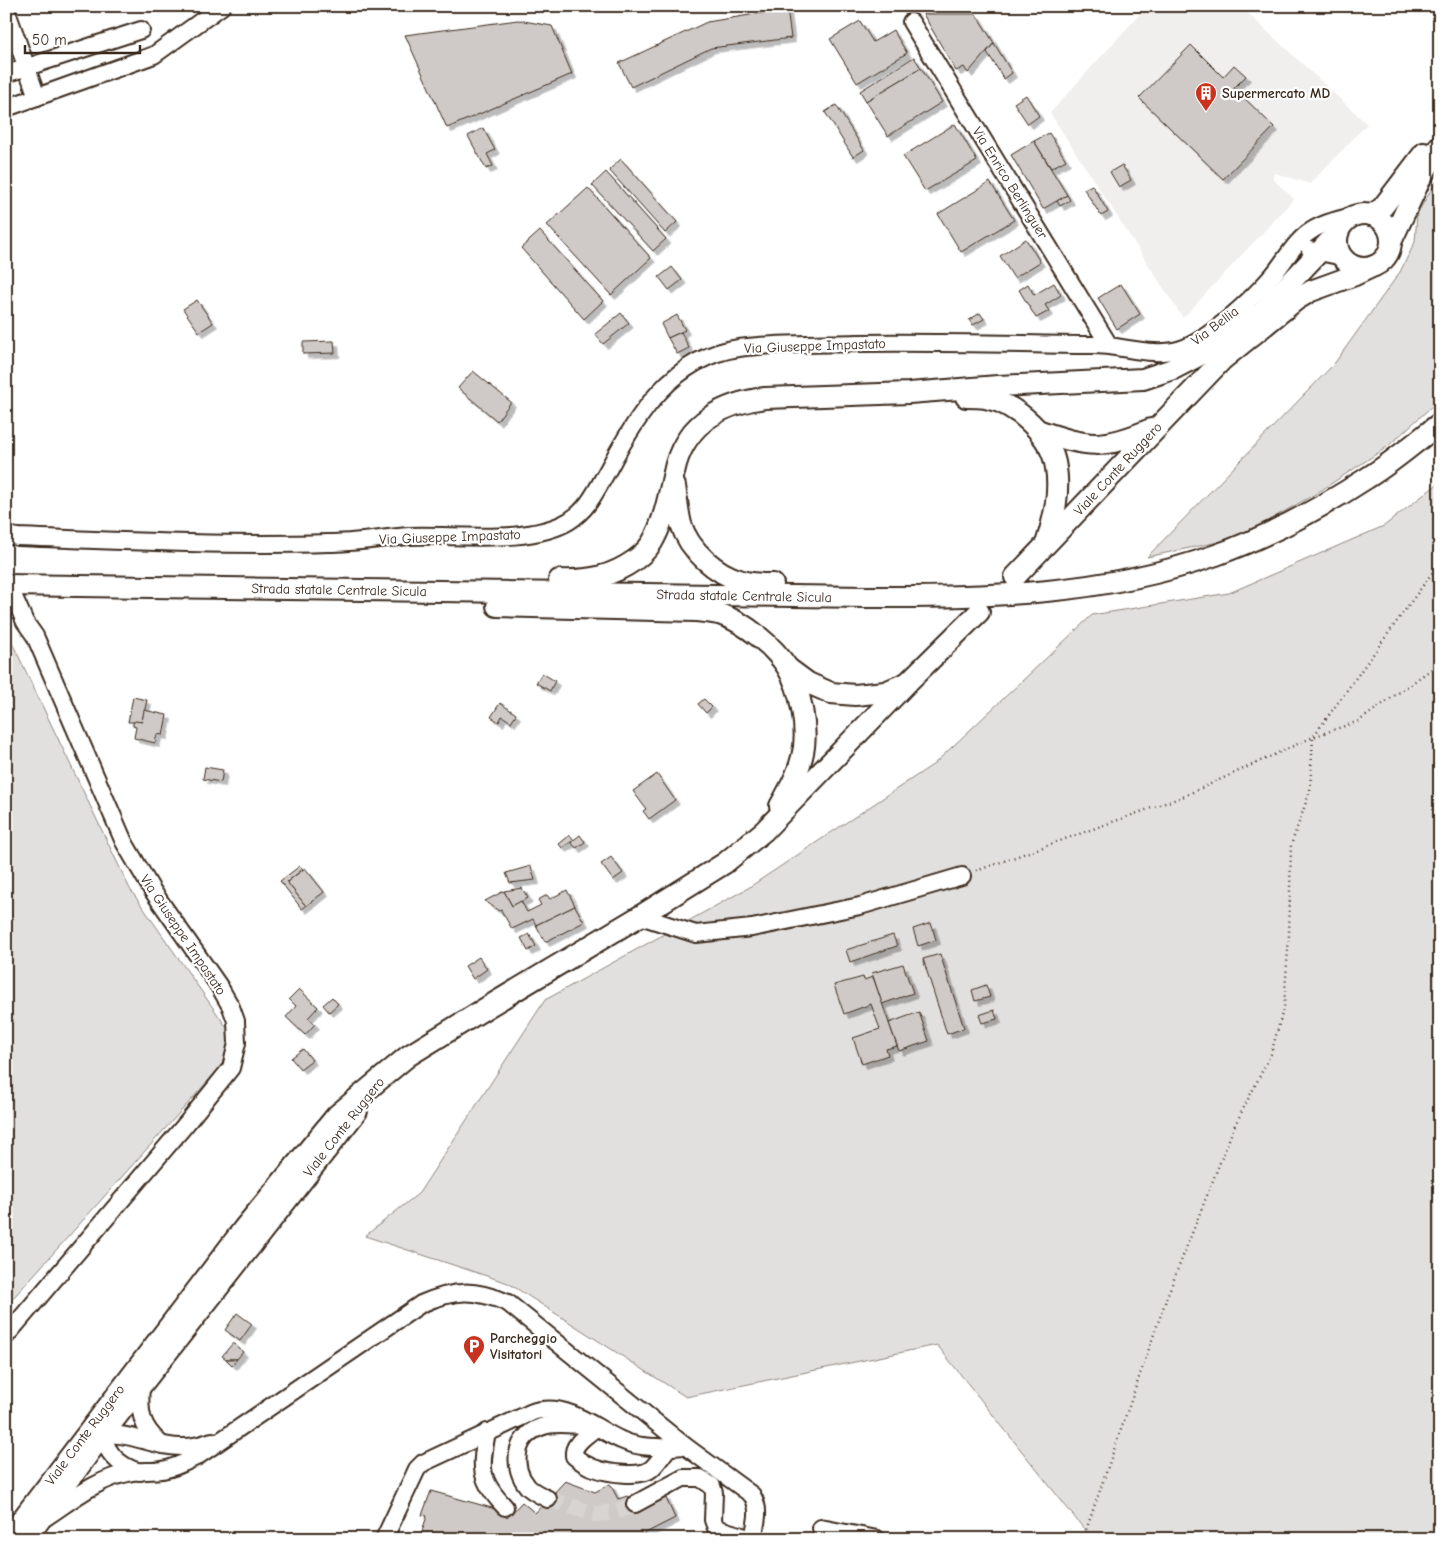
<svg xmlns="http://www.w3.org/2000/svg" width="1446" height="1545" viewBox="0 0 1446 1545" font-family="'Comic Neue',sans-serif">
  <style>
    .built { fill: #f1efee }
    .green { fill: #e2e0de; stroke: #8e857e }
    .building { fill: #cfcac7; stroke: #3b2a1e; filter: url(#shadow) }
    .lines { fill: none; stroke-linecap: round; stroke-linejoin: round }
    .minor-tunnel { stroke: #d8d4d2; stroke-width: 16; stroke-dasharray: 16 8; stroke-linecap: butt }
    .minor-casing { stroke: #3b2a1e; stroke-width: 20 }
    .major-casing { stroke: #3b2a1e; stroke-width: 24 }
    .path { stroke: #3b2a1e; stroke-width: 2.5; stroke-dasharray: 1 4; stroke-linecap: butt }
    .minor { stroke: #fff; stroke-width: 16 }
    .major { stroke: #fff; stroke-width: 20 }
    .labels { text-anchor: middle; dominant-baseline: central; stroke-width: 4.5; stroke-linejoin: round; paint-order: stroke }
    .poi-label { font-size: 14px; font-weight: bold; fill: #3b2a1e; stroke: #fff; text-anchor: start }
    .street-label { font-size: 14px; fill: #3b2a1e; stroke: #fff }
  </style>
  <defs>
    <filter id="shadow"><feDropShadow dx="4.5" dy="4.5" stdDeviation="0" flood-color="#0004"/></filter>
  </defs>
  <rect width="100%" height="100%" fill="#fff"/>
  <filter id="ink" filterUnits="userSpaceOnUse"><feTurbulence type="fractalNoise" baseFrequency=".02" numOctaves="2"/><feDisplacementMap in="SourceGraphic" scale="10" xChannelSelector="R" yChannelSelector="G"/><feConvolveMatrix kernelMatrix="1 2 1 2 8 2 1 2 1" color-interpolation-filters="sRGB"/></filter>
  <g filter="url(#ink)">
    <polygon class="built" points="1147,6 1240,6 1367,124 1310,184 1275,173 1272,178 1294,199 1183,318 1050,113"/>
    <g class="green">
      <polygon points="1440,175 1440,399 1387,447 1317,493 1237,538 1147,557 1334,364 1400,272 1415,242 1417,214"/>
      <polygon points="1440,482 1440,1539 1092,1539 937,1345 686,1397 508,1283 365,1236 419,1193 545,1000 748,888 934,764 1092,615 1229,593 1384,526"/>
      <polygon points="6,630 130,889 232,1035 225,1062 6,1306"/>
    </g>
    <g class="building">
      <polygon points="787,9 791,38 711,48 631,87 619,63 707,22"/>
      <polygon points="923,14 976,14 994,43 968,73 964,67 956,71"/>
      <polygon points="518,20 552,26 572,74 447,128 405,35"/>
      <polygon points="860,21 873,42 893,30 907,53 857,83 830,39"/>
      <polygon points="994,43 1012,73 1004,79 987,52"/>
      <polygon points="1191,45 1223,77 1234,65 1246,76 1234,88 1274,127 1223,179 1139,98"/>
      <polygon points="914,57 921,68 866,101 860,91"/>
      <polygon points="921,68 942,102 888,136 866,101"/>
      <polygon points="1026,95 1039,116 1028,124 1014,103"/>
      <polygon points="836,105 864,150 853,157 825,112"/>
      <polygon points="955,124 977,161 925,191 903,156"/>
      <polygon points="483,128 495,150 487,154 493,166 486,169 468,136"/>
      <polygon points="1049,133 1066,160 1051,168 1034,141"/>
      <polygon points="1034,141 1067,195 1043,209 1011,155"/>
      <polygon points="621,159 677,222 665,233 609,170"/>
      <polygon points="1122,165 1131,180 1119,187 1110,172"/>
      <polygon points="606,172 666,239 653,251 592,185"/>
      <polygon points="990,182 1014,220 961,252 938,214"/>
      <polygon points="1092,185 1108,212 1101,216 1084,189"/>
      <polygon points="588,188 651,258 611,295 547,225"/>
      <polygon points="1067,195 1070,200 1060,206 1057,201"/>
      <polygon points="540,231 603,301 584,319 521,248"/>
      <polygon points="1026,239 1040,262 1014,278 1000,256"/>
      <polygon points="672,267 682,280 669,290 659,277"/>
      <polygon points="1054,283 1061,295 1045,305 1049,311 1036,318 1019,290 1028,284 1034,295"/>
      <polygon points="1121,284 1140,314 1117,329 1098,298"/>
      <polygon points="197,300 213,323 199,332 183,309"/>
      <polygon points="621,313 629,323 603,344 595,334"/>
      <polygon points="980,313 984,319 973,325 969,320"/>
      <polygon points="677,315 685,330 668,338 661,324"/>
      <polygon points="681,332 689,348 677,354 668,338"/>
      <polygon points="334,341 335,353 303,354 303,342"/>
      <polygon points="473,371 511,402 497,421 458,388"/>
      <polygon points="542,673 555,681 550,691 536,683"/>
      <polygon points="133,697 147,700 142,722 128,722"/>
      <polygon points="704,699 712,707 706,713 698,704"/>
      <polygon points="500,703 516,714 511,722 502,716 499,722 491,717"/>
      <polygon points="144,710 167,715 163,735 157,734 155,743 134,738 136,727 133,726 133,723 135,721 142,722"/>
      <polygon points="205,767 223,770 221,782 203,779"/>
      <polygon points="657,774 675,800 649,819 643,811 646,809 633,791"/>
      <polygon points="570,835 574,840 562,848 559,844"/>
      <polygon points="580,835 585,842 576,848 571,842"/>
      <polygon points="611,857 623,873 613,880 601,864"/>
      <polygon points="300,866 303,869 287,882 306,906 302,909 280,881"/>
      <polygon points="531,866 535,880 510,883 506,873"/>
      <polygon points="305,868 324,892 306,906 287,882"/>
      <polygon points="522,888 528,898 512,906 504,891"/>
      <polygon points="567,890 575,906 536,925 533,919 512,929 501,910 499,911 485,901 504,891 512,906 521,901 527,912 541,905 538,900 547,895 550,899"/>
      <polygon points="575,906 584,922 545,942 536,925"/>
      <polygon points="931,923 936,940 918,946 913,929"/>
      <polygon points="529,934 536,946 528,951 521,938"/>
      <polygon points="893,935 897,946 850,962 846,950"/>
      <polygon points="940,954 964,1028 947,1034 923,959"/>
      <polygon points="479,957 487,969 473,979 465,966"/>
      <polygon points="903,964 913,993 882,1004 872,973"/>
      <polygon points="863,977 864,980 873,977 897,1046 886,1049 888,1055 862,1064 853,1038 880,1029 871,1004 844,1014 834,985"/>
      <polygon points="986,985 990,997 975,1001 972,990"/>
      <polygon points="299,989 318,1007 308,1018 315,1024 305,1035 286,1017 296,1006 289,999"/>
      <polygon points="332,997 338,1004 329,1012 323,1005"/>
      <polygon points="994,1010 997,1019 982,1023 979,1015"/>
      <polygon points="919,1012 929,1041 899,1051 889,1023"/>
      <polygon points="303,1049 312,1060 300,1069 291,1058"/>
      <polygon points="237,1313 252,1324 240,1341 225,1330"/>
      <polygon points="233,1343 243,1352 237,1359 226,1359 222,1356"/>
      <polygon points="226,1359 237,1359 232,1365"/>
      <polygon points="565,1481 595,1492 610,1484 618,1499 627,1496 630,1498 665,1496 675,1518 634,1539 438,1539 421,1534 427,1516 422,1515 431,1491 499,1510 507,1518 522,1502 535,1513"/>
    </g>
    <g class="lines">
      <polyline class="minor-tunnel" points="548,1499 595,1514 615,1512 635,1504"/>
      <g class="minor-casing">
        <g id="minor">
          <polyline points="6,9 37,97"/>
          <polyline points="911,22 1109,345"/>
          <polyline points="6,74 141,30"/>
          <polyline points="6,108 154,55 222,6"/>
          <polyline points="1310,250 1343,257"/>
          <path d="M6,535l12,2c103,4 207,9 310,6 27,0 54,-5 81,-7 48,-2 119,9 160,-15 20,-12 29,-34 40,-53 28,-53 64,-111 130,-120 38,-5 79,-4 118,-5 79,-1 158,1 236,2 29,0 60,13 88,4 28,-9 72,-51 92,-74 12,-14 22,-34 38,-44 12,-8 28,-12 42,-15"/>
          <polyline points="640,916 696,934 752,928 860,906 962,876"/>
          <polyline points="6,1336 186,1124 231,1068 237,1043 236,1021 231,1007 219,986 152,890 124,842 35,636 25,622 14,597"/>
          <path d="M141,1386c-2,25 -1,40 19,57"/>
          <path d="M104,1426c-3,24 14,40 36,46"/>
          <path d="M597,1427c-9,8 -25,16 -23,29 6,5 13,10 20,12 13,5 47,10 57,1 7,-6 12,-15 18,-22"/>
          <path d="M487,1432c-7,36 -8,48 18,75"/>
          <path d="M94,1437c30,-10 60,12 91,10 10,0 18,-3 27,-6"/>
          <path d="M548,1499c-6,-3 -15,-7 -20,-12 -17,-20 -14,-51 13,-60 14,-6 28,-1 42,-3"/>
          <polyline points="635,1504 683,1478 700,1478 712,1486 714,1493 713,1520 716,1528 752,1539"/>
          <path d="M43,1519c25,-16 55,-41 85,-46 11,-3 23,-1 34,-3 13,-2 24,-8 36,-14l223,-152c34,-15 54,-15 87,-1l177,143 67,49c9,15 4,27 1,44"/>
          <polyline points="821,1528 877,1539"/>
          <path d="M384,1539l33,-70 6,-6 105,-49c4,-2 10,-4 14,-4 30,-4 54,19 79,30 19,9 43,8 64,6"/>
        </g>
      </g>
      <g class="major-casing">
        <g id="major">
          <circle cx="1364" cy="241" r="27"/>
          <polyline points="1371,215 1382,208 1424,153"/>
          <polyline points="1391,242 1420,180 1440,145"/>
          <polyline points="1250,325 1338,232"/>
          <path d="M966,397c6,0 13,0 19,1 32,6 67,38 71,70 4,25 -2,50 -9,73"/>
          <path d="M1040,431c48,16 63,19 111,-2"/>
          <path d="M675,486c2,13 3,26 6,38 8,26 35,50 61,57 9,3 21,3 31,3"/>
          <polyline points="1015,577 1222,360 1296,300 1311,291 1355,275 1374,266"/>
          <path d="M559,580c30,1 52,-3 76,-20 8,-6 16,-14 20,-23 11,-22 15,-49 21,-73 12,-42 48,-61 89,-66l144,-5 89,-7 145,-7 30,-10 27,-14 28,-18 29,-22"/>
          <path d="M6,585l860,12c118,1 238,-2 350,-42 53,-19 105,-47 151,-77 26,-16 49,-36 73,-55"/>
          <path d="M497,606l199,5c8,1 18,1 26,4 24,8 52,32 65,52 14,22 22,65 15,90 -4,17 -13,33 -22,49"/>
          <polyline points="789,669 808,683 831,693 855,695 885,692 904,684"/>
          <polyline points="7,1539 244,1228 337,1115 408,1056 486,1008 640,916 725,863 764,831 909,681 979,612"/>
          <polyline points="26,1539 103,1434 357,1111"/>
        </g>
      </g>
      <g class="path">
        <polyline points="976,871 1182,797 1313,737 1359,721 1440,663"/>
        <polyline points="1083,1539 1168,1294 1234,1127 1271,1054 1284,1006 1289,935 1291,845 1310,791 1313,737 1440,562"/>
      </g>
      <use href="#minor" class="minor"/>
      <use href="#major" class="major"/>
    </g>
  </g>
  <defs>
    <g id="building-pin" transform="scale(1.125)"><path d="M0 17L-7.5 6A9.5 9.5 0 1 1 7.5 6Z" fill="#c8321e" stroke="#fff"/><path d="M-4-6H4V6H1V3H-1V6H-4ZM-2.5-4.3h1.7v1.8h-1.7ZM.8-4.3h1.7v1.8H.8ZM-2.5-1h1.7V.8h-1.7ZM.8-1h1.7V.8H.8Z" fill="#fff"/></g>
    <g id="parking-pin" transform="scale(1.125)"><path d="M0 17L-7.5 6A9.5 9.5 0 1 1 7.5 6Z" fill="#c8321e" stroke="#fff"/><path d="M-3.5-5.5H1a3.5 3.5 0 0 1 0 7H-1V5.5H-3.5ZM-1-3.4V-.6H.8a1.4 1.4 0 0 0 0-2.8Z" fill="#fff"/></g>
  </defs>
  <g fill-rule="evenodd">
    <use href="#building-pin" x="1206" y="93"/>
    <use href="#parking-pin" x="474" y="1346"/>
  </g>
  <g class="labels">
    <g class="poi-label">
      <text x="1222" y="93">Supermercato MD</text>
      <text x="490" y="1338">Parcheggio<tspan x="490" dy="16">Visitatori</tspan></text>
    </g>
    <g class="street-label">
      <text transform="translate(1010 183) rotate(58)">Via Enrico Berlinguer</text>
      <text transform="translate(1215 326) rotate(-37)">Via Bellia</text>
      <text transform="translate(815 346) rotate(-2)">Via Giuseppe Impastato</text>
      <text transform="translate(1118 469) rotate(-47)">Viale Conte Ruggero</text>
      <text transform="translate(450 537) rotate(-2)">Via Giuseppe Impastato</text>
      <text transform="translate(339 590) rotate(1)">Strada statale Centrale Sicula</text>
      <text transform="translate(744 596) rotate(1)">Strada statale Centrale Sicula</text>
      <text transform="translate(183 935) rotate(56)">Via Giuseppe Impastato</text>
      <text transform="translate(344 1127) rotate(-52)">Viale Conte Ruggero</text>
      <text transform="translate(85 1435) rotate(-53)">Viale Conte Ruggero</text>
    </g>
  </g>
  <rect width="1446" height="1545" fill="none" stroke="#fff" stroke-width="25"/>
  <rect x="12" y="12" width="1421" height="1520" fill="none" stroke="#3b2a1e" stroke-width="2" filter="url(#ink)"/>
  <path d="M25 45v8h115v-8" fill="none" stroke="#3b2a1e" stroke-width="2.5"/>
  <text x="32" y="45" font-size="15" fill="#3b2a1e" stroke="#ffffff" stroke-width="4" paint-order="stroke">50 m</text>
</svg>
